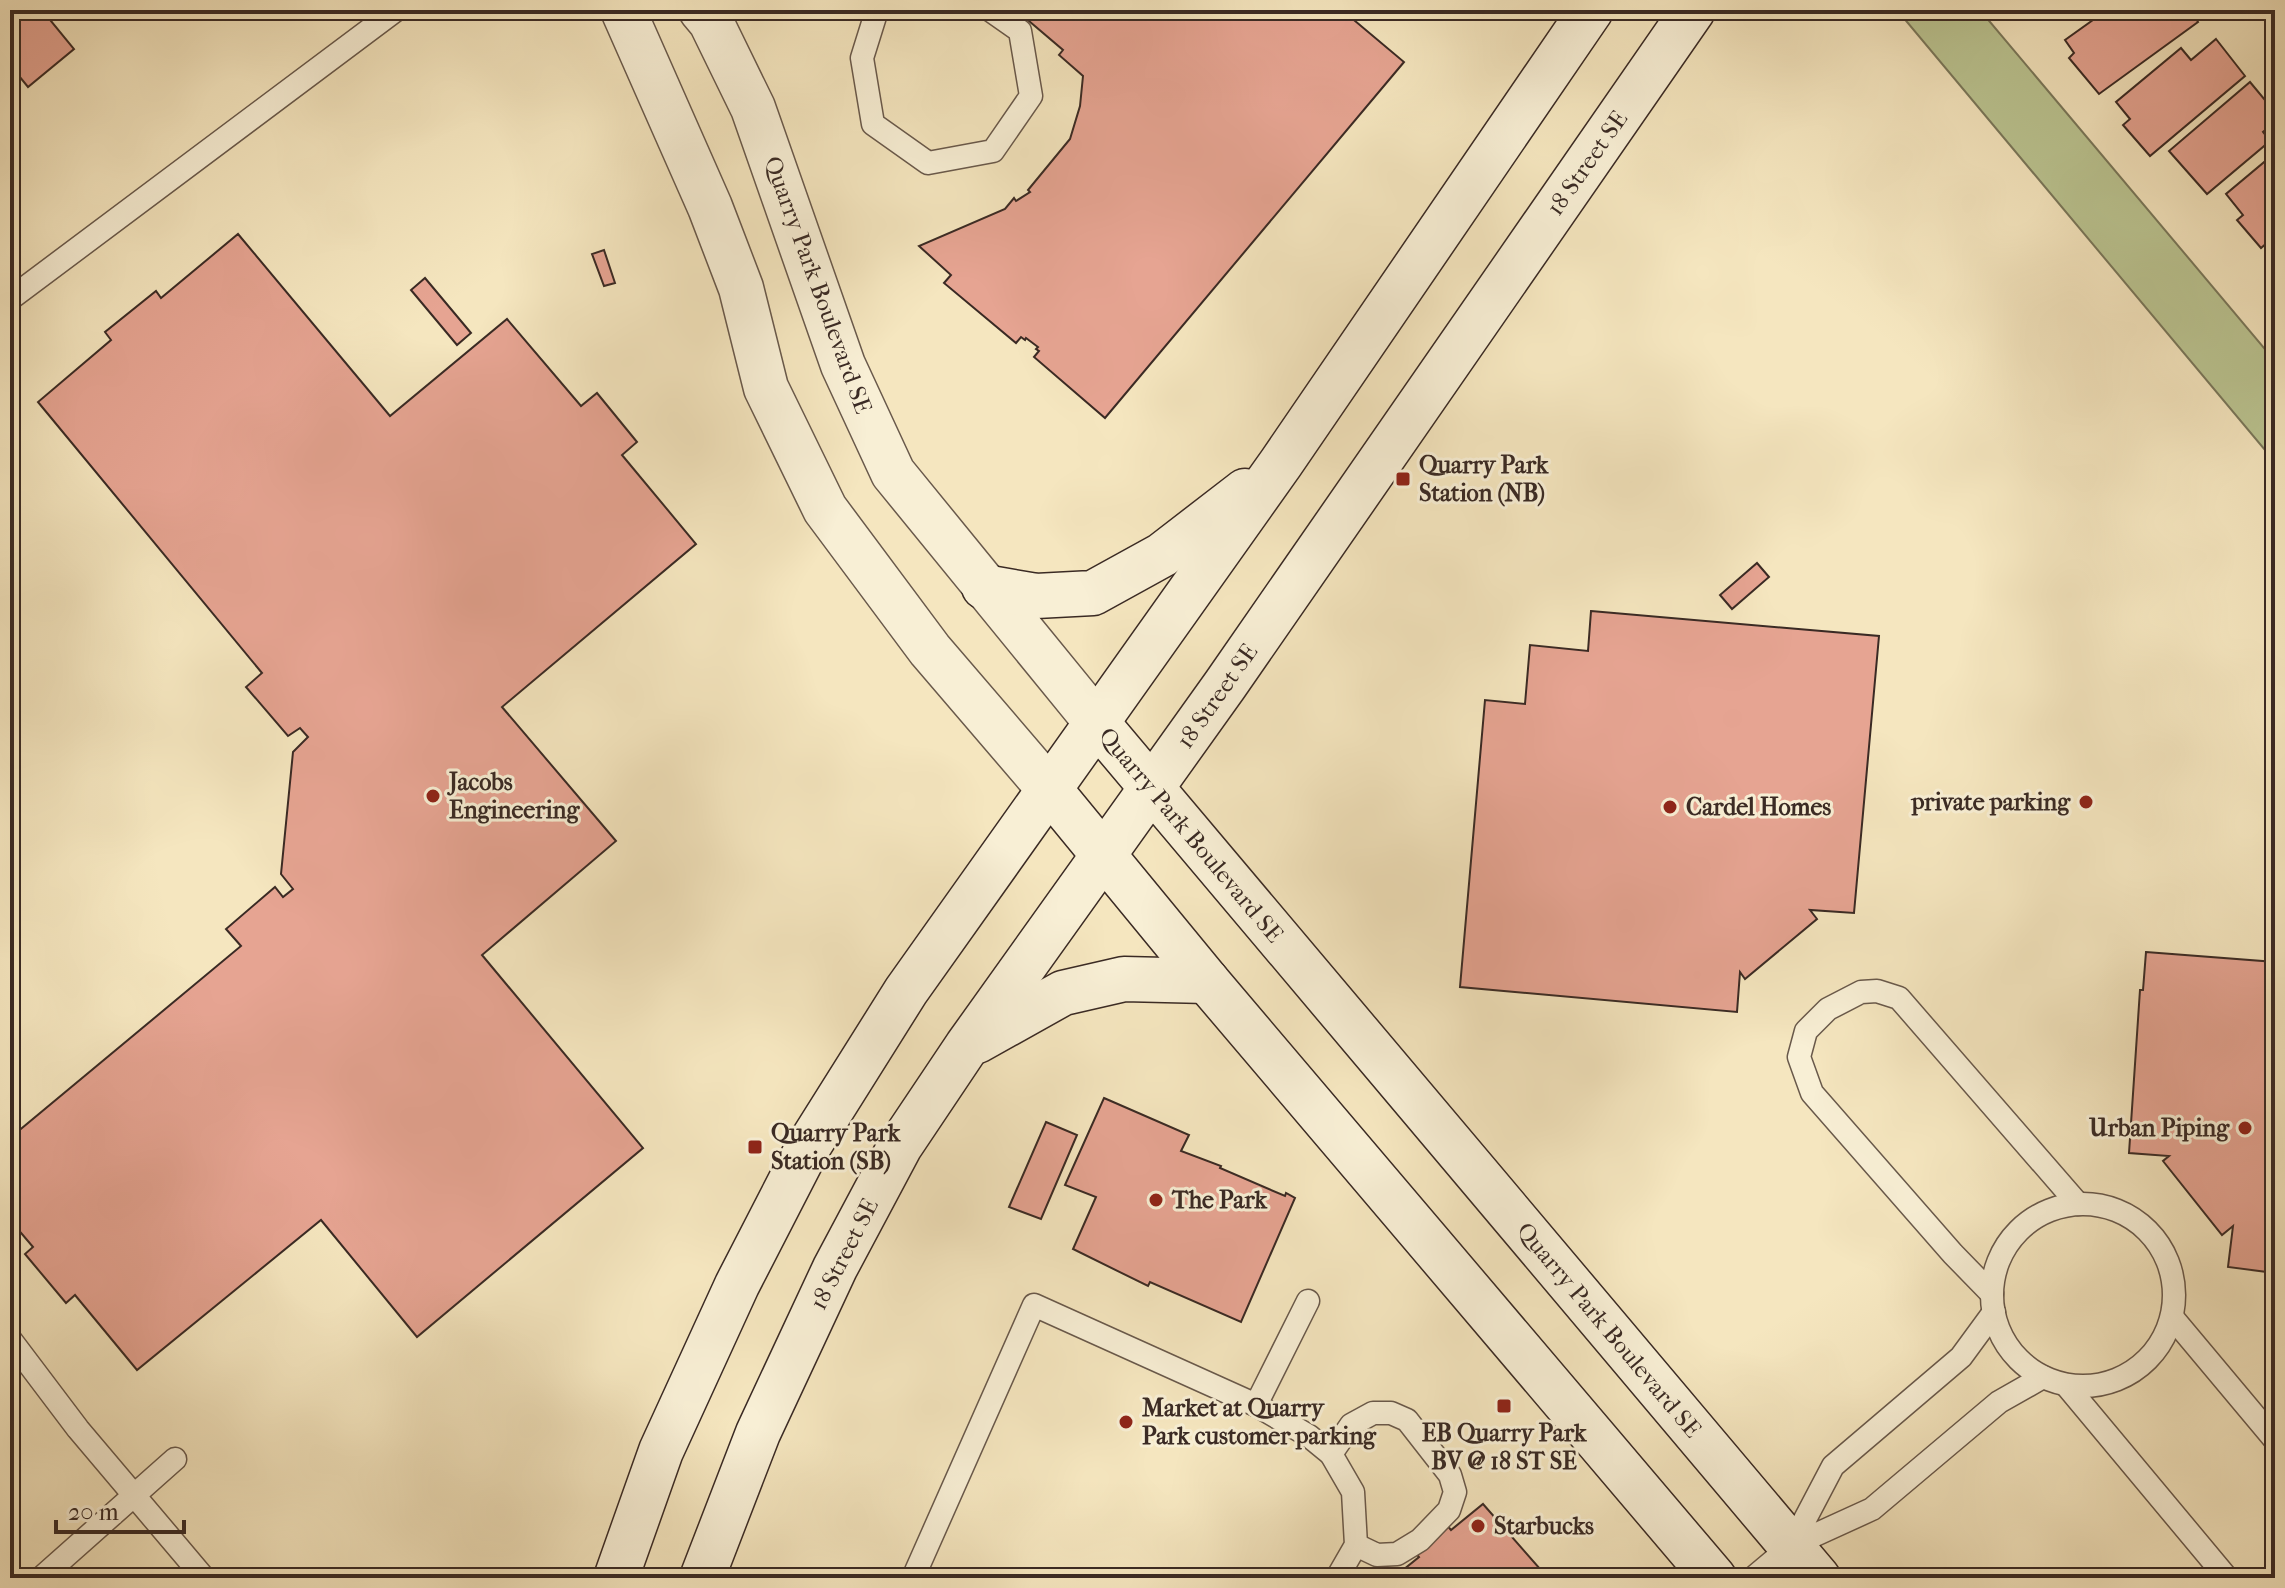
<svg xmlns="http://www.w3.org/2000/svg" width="2285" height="1588" viewBox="0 0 2285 1588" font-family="'IM FELL French Canon',serif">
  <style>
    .green { fill: #bbc592; stroke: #7a785b; stroke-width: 2 }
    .building { fill: #e6a492; stroke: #3a2a24; stroke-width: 2 }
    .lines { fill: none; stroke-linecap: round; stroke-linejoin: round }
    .service-casing { stroke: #69594b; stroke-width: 25 }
    .tertiary-casing { stroke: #69594b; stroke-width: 47 }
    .secondary-casing { stroke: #3a2a24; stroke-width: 47 }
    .service { stroke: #f8efd5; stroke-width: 22 }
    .tertiary { stroke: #f8efd5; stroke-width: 44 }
    .secondary { stroke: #f8efd5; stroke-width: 44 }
    .poi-dot { fill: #8f2418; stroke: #f8efd5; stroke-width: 3 }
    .labels { text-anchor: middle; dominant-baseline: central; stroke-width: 6; stroke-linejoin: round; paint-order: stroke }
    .street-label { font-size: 24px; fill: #3a2a24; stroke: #f8efd5 }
    .poi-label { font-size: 24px; font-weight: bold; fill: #3a2a24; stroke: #f8efd5; text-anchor: start }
  </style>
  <rect width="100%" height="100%" fill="#f5e6bf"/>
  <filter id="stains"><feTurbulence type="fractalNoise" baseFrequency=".0025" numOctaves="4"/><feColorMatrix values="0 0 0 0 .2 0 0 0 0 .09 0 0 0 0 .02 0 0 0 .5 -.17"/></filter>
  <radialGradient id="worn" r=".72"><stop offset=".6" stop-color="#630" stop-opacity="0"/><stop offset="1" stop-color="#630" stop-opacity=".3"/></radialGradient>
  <polygon class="green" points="1897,10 1980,10 2275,361 2275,462"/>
  <g class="building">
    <polygon points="10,10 42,10 74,49 28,87 10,65"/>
    <polygon points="1016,10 1342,10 1404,62 1105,418 1034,357 1039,351 1036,349 1038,347 1026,338 1025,340 1021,337 1016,343 944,283 951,275 919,246 1005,209 1014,198 1016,201 1030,192 1028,190 1070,139 1080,106 1083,76 1059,55 1063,50"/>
    <polygon points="2107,10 2190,10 2198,22 2099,94 2069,58 2074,53 2065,40"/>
    <polygon points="2216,39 2245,76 2150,156 2123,125 2130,119 2116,102 2181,48 2191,60"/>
    <polygon points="2250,82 2275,112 2275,122 2263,132 2270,141 2207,194 2169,151"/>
    <polygon points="2275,153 2275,236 2261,248 2237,220 2243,215 2226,194"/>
    <polygon points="238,234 390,416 507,319 581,406 597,393 637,442 622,455 696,544 502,707 616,841 482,955 643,1148 417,1337 321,1220 137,1370 75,1295 66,1303 25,1254 33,1247 10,1220 10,1138 241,946 226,929 275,887 283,897 293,889 281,874 293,752 308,737 300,728 288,736 246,687 262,673 38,402 111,340 105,332 156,291 161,298"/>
    <polygon points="604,250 615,283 604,286 592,254"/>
    <polygon points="425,278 471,333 457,345 411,290"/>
    <polygon points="1757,563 1769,577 1732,609 1720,595"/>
    <polygon points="1591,611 1879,636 1854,913 1810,910 1817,919 1745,979 1740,972 1737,1012 1460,987 1485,700 1525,704 1530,645 1588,651"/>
    <polygon points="2146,952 2275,962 2275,1273 2228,1267 2233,1226 2222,1235 2163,1161 2169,1156 2129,1153 2140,990 2143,990"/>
    <polygon points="1104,1098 1189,1135 1181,1151 1221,1166 1220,1168 1285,1196 1286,1193 1295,1198 1241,1322 1150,1282 1148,1286 1073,1249 1096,1197 1065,1185"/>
    <polygon points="1046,1122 1077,1135 1041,1219 1009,1207"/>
    <polygon points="1483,1504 1548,1578 1393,1578 1419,1557 1414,1551 1446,1524 1451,1530"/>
  </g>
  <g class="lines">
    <g class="service-casing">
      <g id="service">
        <polyline points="877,10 862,58 873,124 928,163 993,151 1031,96 1020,31 990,10"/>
        <polyline points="10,299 396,10"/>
        <circle cx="2083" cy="1295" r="91"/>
        <polyline points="1992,1294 1953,1254 1812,1093 1799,1057 1806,1031 1828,1009 1861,992 1877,991 1899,998 2078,1204"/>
        <polyline points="1994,1312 1961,1357 1833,1466 1791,1546 1872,1509 1999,1402 2043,1377"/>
        <polyline points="2172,1317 2275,1440"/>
        <polyline points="10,1339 78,1429 204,1578"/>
        <polyline points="2066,1385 2227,1578"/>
        <polyline points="1256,1405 1308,1301"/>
        <polyline points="1331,1454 1351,1425 1373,1413 1391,1413 1407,1420 1450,1475 1455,1492 1449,1510 1420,1540 1397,1554 1377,1555 1356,1545"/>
        <polyline points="41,1578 175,1459"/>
        <polyline points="913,1578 1034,1305 1256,1405 1309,1436 1331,1454 1353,1492 1356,1545 1337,1578"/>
        <polyline points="1753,1578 1791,1546"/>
      </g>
    </g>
    <g class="tertiary-casing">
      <g id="tertiary">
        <polyline points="623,10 710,207 741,288 766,388 825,509 930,650 1050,790"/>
        <polyline points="701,10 711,22 753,108 843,365 893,473 1097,723"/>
      </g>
    </g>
    <g class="secondary-casing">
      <g id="secondary">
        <polyline points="984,587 1036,596 1093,593 1162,555 1245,491"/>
        <polyline points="1097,723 1818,1578"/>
        <polyline points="1050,790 1207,981 1714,1578"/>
        <polyline points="977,1041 1063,993 1124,979 1207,981"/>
        <polyline points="616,1578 661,1451 737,1285 808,1147 906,991 1281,463 1591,10"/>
        <polyline points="702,1578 758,1433 835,1268 900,1146 967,1046 1225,685 1693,10"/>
      </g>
    </g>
    <use href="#service" class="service"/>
    <use href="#tertiary" class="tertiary"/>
    <use href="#secondary" class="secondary"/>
  </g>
  <g class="poi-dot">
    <rect x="1395" y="471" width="16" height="16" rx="4"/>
    <circle cx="433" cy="796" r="8"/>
    <circle cx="2086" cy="802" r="8"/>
    <circle cx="1670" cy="807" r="8"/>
    <circle cx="2245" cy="1128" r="8"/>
    <rect x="747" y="1139" width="16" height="16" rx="4"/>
    <circle cx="1156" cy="1200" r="8"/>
    <rect x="1496" y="1398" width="16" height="16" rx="4"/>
    <circle cx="1126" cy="1422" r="8"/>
    <circle cx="1478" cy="1526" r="8"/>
  </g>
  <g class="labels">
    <g class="street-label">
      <text transform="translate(1587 163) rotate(-55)">18 Street SE</text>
      <text transform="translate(818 285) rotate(70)">Quarry Park Boulevard SE</text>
      <text transform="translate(1217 696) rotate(-55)">18 Street SE</text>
      <text transform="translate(1191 835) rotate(50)">Quarry Park Boulevard SE</text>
      <text transform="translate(844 1254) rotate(-63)">18 Street SE</text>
      <text transform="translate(1609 1330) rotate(50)">Quarry Park Boulevard SE</text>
    </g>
    <g class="poi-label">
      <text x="1419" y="465">Quarry Park<tspan x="1419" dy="28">Station (NB)</tspan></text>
      <text x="449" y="782">Jacobs<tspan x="449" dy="28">Engineering</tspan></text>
      <text x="2070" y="802" text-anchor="end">private parking</text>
      <text x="1686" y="807">Cardel Homes</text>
      <text x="2229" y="1128" text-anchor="end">Urban Piping</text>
      <text x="771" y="1133">Quarry Park<tspan x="771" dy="28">Station (SB)</tspan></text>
      <text x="1172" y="1200">The Park</text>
      <text x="1142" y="1408">Market at Quarry<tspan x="1142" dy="28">Park customer parking</tspan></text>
      <text x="1504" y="1433" text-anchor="middle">EB Quarry Park<tspan x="1504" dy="28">BV @ 18 ST SE</tspan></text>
      <text x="1494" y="1526">Starbucks</text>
    </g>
  </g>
  <rect width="2285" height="1588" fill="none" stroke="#f5e6bf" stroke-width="40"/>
  <rect x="12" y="12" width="2261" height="1564" fill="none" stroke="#3a2a24" stroke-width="4"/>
  <rect x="20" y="20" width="2245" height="1548" fill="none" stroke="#3a2a24" stroke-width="2"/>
  <path d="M56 1520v12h128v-12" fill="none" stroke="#3a2a24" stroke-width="4"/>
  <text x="68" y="1520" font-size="24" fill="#3a2a24" stroke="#f8efd5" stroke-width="6" paint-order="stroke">20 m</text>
  <rect width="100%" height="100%" filter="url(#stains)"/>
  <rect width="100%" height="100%" fill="url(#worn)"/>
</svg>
